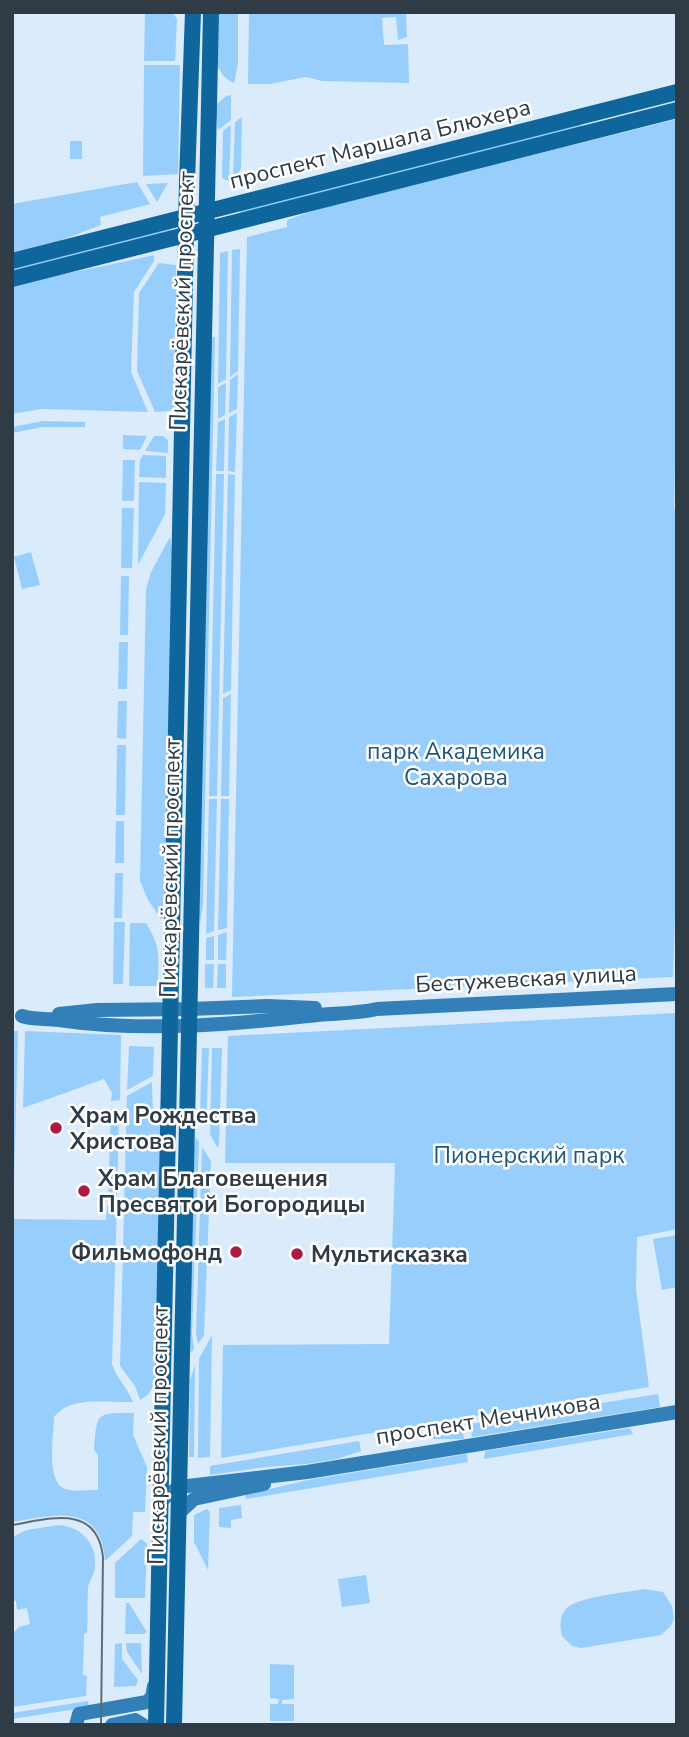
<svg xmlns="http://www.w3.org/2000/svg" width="689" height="1737" viewBox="0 0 689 1737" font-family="'Nunito Sans',sans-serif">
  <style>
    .green { fill: #98cefb }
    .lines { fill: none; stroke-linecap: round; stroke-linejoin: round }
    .secondary { stroke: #3380b9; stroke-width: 14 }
    .primary { stroke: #0f669d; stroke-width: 16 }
    .tram { stroke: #606d79; stroke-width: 2 }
    .poi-dot { fill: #ad1942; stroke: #fff; stroke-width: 2.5 }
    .labels { text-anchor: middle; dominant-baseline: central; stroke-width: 5; stroke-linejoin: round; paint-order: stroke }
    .street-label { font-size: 23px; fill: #2f3b45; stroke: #fff }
    .park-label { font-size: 23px; fill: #21557c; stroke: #fff }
    .poi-label { font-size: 23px; font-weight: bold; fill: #2f3b45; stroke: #fff; text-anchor: start }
  </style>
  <rect width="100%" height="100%" fill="#daebfb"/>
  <g class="green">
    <polygon points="172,12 177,19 175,61 144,61 145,13"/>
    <path d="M217,12h21v52l-4,19c-27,-12 -18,-46 -17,-71z"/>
    <polygon points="249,12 406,12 407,37 398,40 396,17 382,18 384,45 408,44 409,83 322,81 306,77 270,84 248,84"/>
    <polygon points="144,65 180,65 178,174 143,176"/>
    <polygon points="231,95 231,120 218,130 215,106 226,96"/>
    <polygon points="242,117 241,168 235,181 233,181 235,122"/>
    <polygon points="677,119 677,381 674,509 677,509 677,858 673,977 232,997 247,237 287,227 287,220 318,209"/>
    <polygon points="581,123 582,127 241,214 240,210"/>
    <polygon points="231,125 229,181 222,178 223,131"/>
    <rect x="70" y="141" width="12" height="18"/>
    <polygon points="137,182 150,204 100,217 101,225 59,241 12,253 12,204"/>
    <polygon points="168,183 157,202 146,184"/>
    <polygon points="171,229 171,231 12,272 12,267"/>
    <polygon points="240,249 238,371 230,377 232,250"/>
    <polygon points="228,251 226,379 218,384 220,253"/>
    <path d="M154,255v6l-20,31 -3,80 17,40 -106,-3 -30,5v-128c47,-12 95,-20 142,-31z"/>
    <polygon points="159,263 176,265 176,315 179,338 176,406 169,411 155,412 137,371 139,293"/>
    <polygon points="211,337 215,337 203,904 200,924 198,904"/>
    <polygon points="238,374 237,409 229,413 230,380"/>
    <polygon points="226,383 225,415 218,419 218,387"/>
    <polygon points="237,413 235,472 228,471 229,417"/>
    <polygon points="225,419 224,471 216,471 218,422"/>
    <polygon points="43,421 85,422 85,427 43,427 12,433 12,427"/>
    <polygon points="123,435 147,436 140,450 123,449"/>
    <polygon points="154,436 163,436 168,440 168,453 145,451"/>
    <polygon points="143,455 166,456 166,478 139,477 140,460"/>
    <polygon points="123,460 135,460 134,501 122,501"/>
    <polygon points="216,474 224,474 217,796 209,796"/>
    <polygon points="228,474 235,475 231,690 223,694"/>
    <polygon points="139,482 166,483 165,514 138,565"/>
    <polygon points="122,508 134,508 132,568 121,568"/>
    <polygon points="170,537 175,570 168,893 163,918 161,919 148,900 140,881 146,589 151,572"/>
    <polygon points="31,552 40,585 22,589 14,557"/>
    <polygon points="121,576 129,576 128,635 120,635"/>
    <polygon points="119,642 128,642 127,689 118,689"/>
    <polygon points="231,694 229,796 221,796 223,698"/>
    <polygon points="118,701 127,701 126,739 117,738"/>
    <polygon points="117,745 126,745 125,815 116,815"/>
    <polygon points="209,799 217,799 214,931 206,934"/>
    <polygon points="221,799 229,799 227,928 218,930"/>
    <polygon points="116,821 124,821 124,863 115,863"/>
    <polygon points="115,873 123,873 122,918 114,918"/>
    <polygon points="114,922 125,922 123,984 113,984"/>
    <path d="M130,923h16c16,26 12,34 12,63h-29z"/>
    <polygon points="227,932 226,960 218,960 218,935"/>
    <polygon points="214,936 214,960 206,960 206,938"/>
    <polygon points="205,964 214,964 213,988 205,988"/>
    <polygon points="218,964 226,964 226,988 217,988"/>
    <polygon points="677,1013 677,1229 637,1237 636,1289 649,1387 221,1458 223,1345 389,1344 395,1163 225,1163 228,1036"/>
    <path d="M12,1031h6l-5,188 93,1 1,-14 10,1 -5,157c4,14 16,24 21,38 -24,1 -63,-7 -79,15 0,17 -9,64 11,72 9,3 23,1 33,1v-35l-4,-5c3,-38 1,-37 40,-37l-1,22 14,32 -2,45h-12l-1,24 -27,25c-4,-60 -51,-46 -93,-39z"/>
    <polygon points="25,1031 121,1035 120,1100 111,1101 112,1093 104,1079 23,1108"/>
    <polygon points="129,1046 154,1047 153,1076 127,1090"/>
    <polygon points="202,1048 209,1048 206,1128 200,1112"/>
    <polygon points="212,1048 222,1048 219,1146 217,1147 210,1134"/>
    <polygon points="152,1082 153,1114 160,1115 156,1380 149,1394 140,1400 135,1386 120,1366 127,1096"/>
    <polygon points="111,1109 119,1111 117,1197 108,1199"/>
    <polygon points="196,1137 199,1142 192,1334 194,1349 191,1353 188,1332 192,1157"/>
    <polygon points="202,1147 211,1161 204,1335 198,1344 196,1333"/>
    <polygon points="677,1235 677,1287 662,1290 653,1239"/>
    <polygon points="212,1335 210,1457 198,1458 199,1359"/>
    <polygon points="195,1365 194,1457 189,1457 190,1380"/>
    <polygon points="658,1394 660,1407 472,1437 470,1424"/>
    <polygon points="462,1425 464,1439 433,1439 431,1430"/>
    <polygon points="630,1428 633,1434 484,1459 485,1451"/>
    <polygon points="359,1441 361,1451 337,1459 306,1464 267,1467 210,1475 210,1466"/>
    <polygon points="467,1454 468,1462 246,1499 245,1495 308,1480"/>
    <polygon points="241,1505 242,1518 231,1520 231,1528 219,1527 219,1508"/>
    <polygon points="207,1509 210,1512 208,1570 194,1542 194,1515"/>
    <path d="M59,1525c22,2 38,18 36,42 0,7 -6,13 -7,21 -1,15 0,30 -1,45l-3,1 -1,41 4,1 -1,20 -74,11v-73l7,-7 11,-3 -3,-16 -10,2 -1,-9 -4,-1v-63l15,-7z"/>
    <polygon points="141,1539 147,1544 145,1598 115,1598 115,1563"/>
    <polygon points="366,1575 370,1603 342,1607 338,1579"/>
    <path d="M644,1589l19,3 9,14 2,12 -3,8 -10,9 -80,13 -9,-2 -10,-10c-2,-9 -3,-19 4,-27 12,-13 60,-16 78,-20z"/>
    <polygon points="126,1603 129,1603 147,1632 144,1634 125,1634"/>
    <polygon points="122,1643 122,1659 138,1680 136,1686 114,1687 115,1644"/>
    <polygon points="126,1643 141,1643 142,1674 127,1652"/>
    <polygon points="270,1664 294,1665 294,1699 282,1700 282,1704 294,1704 294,1721 270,1721 270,1704 278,1704 279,1699 270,1698"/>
    <polygon points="88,1701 89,1707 12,1719 12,1713"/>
  </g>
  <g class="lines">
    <g class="secondary">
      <polyline points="59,1014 97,1010 190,1009 267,1006 315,1008"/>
      <path d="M22,1016c12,4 25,2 37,4 82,12 167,5 249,-4 24,-3 46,-2 69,-7l300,-15"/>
      <polyline points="160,1501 179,1487 307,1472 677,1412"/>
      <polyline points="178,1514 194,1499 264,1484"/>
      <polyline points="76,1725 79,1714 147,1702 152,1697 154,1686"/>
      <polyline points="112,1725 135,1720 143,1725"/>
    </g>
    <g class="primary">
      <polyline points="12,261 677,92"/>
      <polyline points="12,279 677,110"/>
      <polyline points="156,1725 187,181 193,12"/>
      <polyline points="174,1725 211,12"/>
    </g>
    <path class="tram" d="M12,1525c37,-6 85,-22 91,32l-2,168"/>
  </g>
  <g class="poi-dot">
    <circle cx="56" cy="1128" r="7"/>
    <circle cx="84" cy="1191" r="7"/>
    <circle cx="236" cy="1252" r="7"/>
    <circle cx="297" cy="1254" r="7"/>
  </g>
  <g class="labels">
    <g class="street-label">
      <text transform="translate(380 144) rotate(-14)">проспект Маршала Блюхера</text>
      <text transform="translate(182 301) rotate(-88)">Пискарёвский проспект</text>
      <text transform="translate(170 868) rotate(-89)">Пискарёвский проспект</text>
      <text transform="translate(526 979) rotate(-3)">Бестужевская улица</text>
      <text transform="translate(488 1419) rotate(-9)">проспект Мечникова</text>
      <text transform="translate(158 1435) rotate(-89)">Пискарёвский проспект</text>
    </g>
    <g class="park-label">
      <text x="456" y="751">парк Академика<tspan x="456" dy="26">Сахарова</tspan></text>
      <text x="529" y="1155">Пионерский парк</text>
    </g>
    <g class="poi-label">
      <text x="70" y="1115">Храм Рождества<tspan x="70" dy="26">Христова</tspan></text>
      <text x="98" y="1178">Храм Благовещения<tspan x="98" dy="26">Пресвятой Богородицы</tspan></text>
      <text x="222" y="1252" text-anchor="end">Фильмофонд</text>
      <text x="311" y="1254">Мультисказка</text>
    </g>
  </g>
  <rect width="689" height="1737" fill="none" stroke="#2f3b45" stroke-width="28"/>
</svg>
